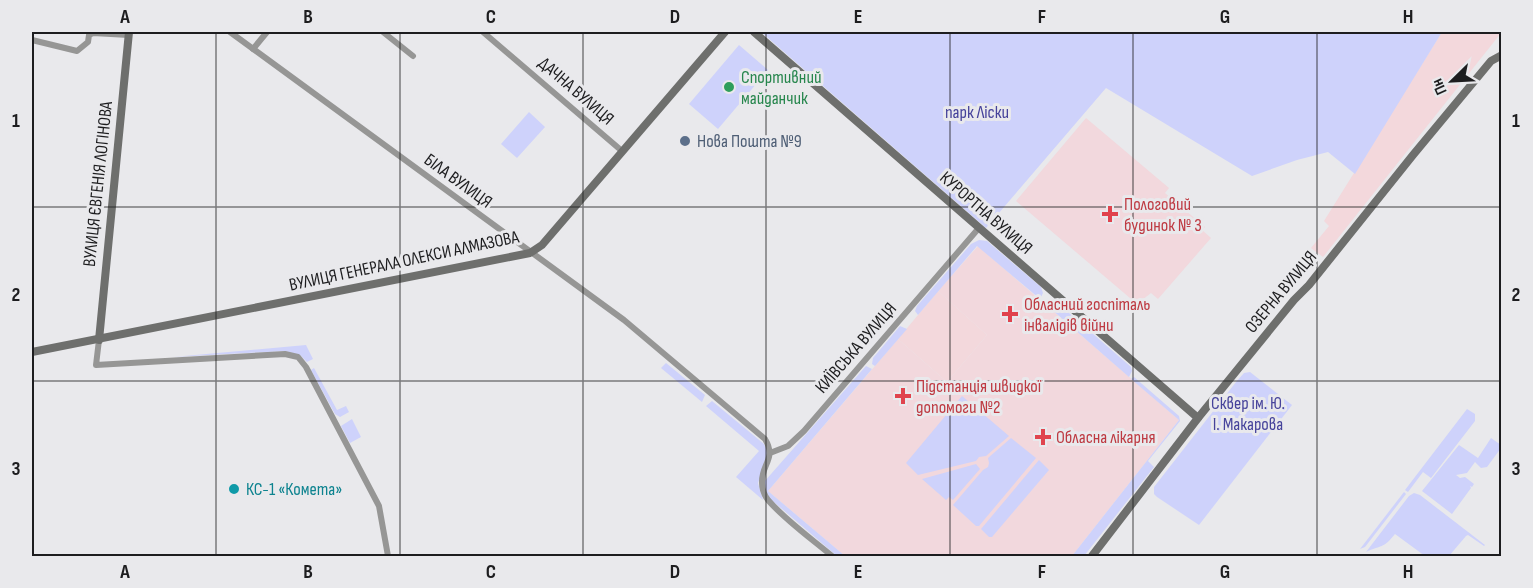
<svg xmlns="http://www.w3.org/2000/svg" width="1533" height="588" viewBox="0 0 1533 588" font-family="'Sofia Sans Condensed',sans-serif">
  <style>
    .commercial { fill: #f3d8dc }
    .medical { fill: #f2d8dd }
    .green { fill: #ced2fb }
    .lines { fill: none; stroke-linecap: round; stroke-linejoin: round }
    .street { stroke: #969695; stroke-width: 6 }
    .secondary { stroke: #6e6f6d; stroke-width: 8 }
    .grid { fill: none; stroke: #1d1d1f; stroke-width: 1.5; stroke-opacity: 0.55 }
    .leisure-dot { fill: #2e9e5b; stroke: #e9e9ec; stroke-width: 2 }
    .service-dot { fill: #5c6f8a; stroke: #e9e9ec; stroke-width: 2 }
    .health-dot { fill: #e0444e; stroke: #e9e9ec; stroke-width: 2 }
    .culture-dot { fill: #0f9aa8; stroke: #e9e9ec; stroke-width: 2 }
    .labels { text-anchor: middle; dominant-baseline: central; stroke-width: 6; stroke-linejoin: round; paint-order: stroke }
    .leisure-label { font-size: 18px; fill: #27864d; stroke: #e9e9ec; text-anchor: start }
    .street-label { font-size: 18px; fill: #1d1d1f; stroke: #e9e9ec }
    .park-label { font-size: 18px; fill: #46439b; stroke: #e9e9ec }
    .service-label { font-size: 18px; fill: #4e5e75; stroke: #e9e9ec; text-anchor: start }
    .health-label { font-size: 18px; fill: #be3a42; stroke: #e9e9ec; text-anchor: start }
    .culture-label { font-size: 18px; fill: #0d838f; stroke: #e9e9ec; text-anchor: start }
    .neatline { fill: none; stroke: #1d1d1f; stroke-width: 2 }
    .grid-label { font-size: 20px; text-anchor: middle; font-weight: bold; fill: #1d1d1f }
  </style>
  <rect width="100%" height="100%" fill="#e9e9ec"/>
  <g class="commercial">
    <polygon points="1442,32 1501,32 1501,33 1323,257 1311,248 1329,226 1324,221"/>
    <polygon points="938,291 987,335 947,382 898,339"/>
  </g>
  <g class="medical">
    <polygon points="1086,118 1169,188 1165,193 1205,227 1202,230 1211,238 1158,299 1151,293 1137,304 1016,201"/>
    <polygon points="978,246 1179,420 1072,556 845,556 768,491 898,339 947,382 987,335 938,291"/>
  </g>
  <g class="green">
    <polygon points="761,32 1442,32 1355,174 1328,152 1297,160 1252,176 1106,88 986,228"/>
    <polygon points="739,45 768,70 718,129 689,104"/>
    <polygon points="529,112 545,127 517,158 501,144"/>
    <polygon points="979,240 987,241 1041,287 1043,293 1040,299 977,246 918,315 915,311 917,306 971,244"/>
    <polygon points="1048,299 1053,299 1131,367 1132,371 1129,377 1043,302"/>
    <polygon points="900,326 907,329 875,366 872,364 873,358"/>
    <polygon points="306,345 313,359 307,362 300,355 285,351 173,357"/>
    <polygon points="666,363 705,395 702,402 661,368"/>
    <polygon points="866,366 872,369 768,491 845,556 837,556 768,497 764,482"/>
    <polygon points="314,368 337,410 346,406 349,412 340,417 335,414 311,370"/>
    <polygon points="1250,372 1292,405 1199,525 1157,497 1154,494 1154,487 1236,382 1244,373"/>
    <polygon points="1134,377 1179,416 1180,421 1148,461 1154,467 1084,556 1072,556 1179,420 1131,379"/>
    <polygon points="962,396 1009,436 986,456 979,457 976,461 918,475 906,463"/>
    <polygon points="712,401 764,444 768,453 758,483 763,500 736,477 759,451 706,406"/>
    <polygon points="1467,409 1475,414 1475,421 1431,478 1423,472 1408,492 1405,490"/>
    <polygon points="352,419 361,437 350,443 341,426"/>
    <polygon points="1011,438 1036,458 979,526 976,526 953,505 983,470 988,467 989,463 988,458"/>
    <polygon points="1491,438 1501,445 1501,448 1487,467 1481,468 1475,462 1467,473 1456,475 1460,478 1465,477 1474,484 1472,487 1470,486 1471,488 1452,514 1422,491 1459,445 1478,458"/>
    <polygon points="1039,460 1049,470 992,537 989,537 981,529"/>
    <polygon points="976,464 980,469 953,500 949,497 946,500 922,479"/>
    <polygon points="1404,492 1406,494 1365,547 1360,549"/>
    <path d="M1414,493l6,2 65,50 -1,1 -16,-11 -2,1 -17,20h-24l-30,-22c-12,15 -14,11 -29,18l43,-56z"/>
  </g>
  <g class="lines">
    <g class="street">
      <path d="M230,32l394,288 141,119c12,20 -4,25 -3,44 0,6 3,13 6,17 17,20 44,39 64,56"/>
      <polyline points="383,32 413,56"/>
      <polyline points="483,32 622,151"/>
      <polyline points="32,40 77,51 88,42 89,35 93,33 129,35"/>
      <polyline points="253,49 267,32"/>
      <polyline points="99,340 96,365 285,354 298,357 306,367 379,506 388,556"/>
      <polyline points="770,453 788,446 804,431 978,229"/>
    </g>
    <g class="secondary">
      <polyline points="754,32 1198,418"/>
      <polyline points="99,340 129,32"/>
      <polyline points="32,352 530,253 542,245 725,32"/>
      <polyline points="1092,556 1198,418 1294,300 1309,285 1413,155 1491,61 1502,55"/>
    </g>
  </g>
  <path class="grid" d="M216,32v524M400,32v524M583,32v524M766,32v524M950,32v524M1133,32v524M1317,32v524M32,207h1470M32,381h1470"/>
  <circle class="leisure-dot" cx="729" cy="87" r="6"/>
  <circle class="service-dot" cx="685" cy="141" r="6"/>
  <g class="health-dot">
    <path d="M1107 205h6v6h6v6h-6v6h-6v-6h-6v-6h6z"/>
    <path d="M1007 305h6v6h6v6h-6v6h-6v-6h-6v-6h6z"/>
    <path d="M900 387h6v6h6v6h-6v6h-6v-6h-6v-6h6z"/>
    <path d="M1040 428h6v6h6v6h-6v6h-6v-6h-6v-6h6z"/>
  </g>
  <circle class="culture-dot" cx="234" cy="489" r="6"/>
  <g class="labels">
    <g class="leisure-label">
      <text x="741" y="77">Спортивний<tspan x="741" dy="21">майданчик</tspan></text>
    </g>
    <g class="street-label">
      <text transform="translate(576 91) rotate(41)">ДАЧНА ВУЛИЦЯ</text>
      <text transform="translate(458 181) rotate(36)">БІЛА ВУЛИЦЯ</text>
      <text transform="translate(98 184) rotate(-84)">ВУЛИЦЯ ЄВГЕНІЯ ЛОГІНОВА</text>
      <text transform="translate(986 213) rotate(41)">КУРОРТНА ВУЛИЦЯ</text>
      <text transform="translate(404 261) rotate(-12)">ВУЛИЦЯ ГЕНЕРАЛА ОЛЕКСИ АЛМАЗОВА</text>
      <text transform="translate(1281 292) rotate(-50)">ОЗЕРНА ВУЛИЦЯ</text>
      <text transform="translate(856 348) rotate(-49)">КИЇВСЬКА ВУЛИЦЯ</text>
    </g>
    <g class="park-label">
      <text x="977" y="112">парк Ліски</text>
      <text x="1248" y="403">Сквер ім. Ю.<tspan x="1248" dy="21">І. Макарова</tspan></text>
    </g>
    <g class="service-label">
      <text x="697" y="141">Нова Пошта №9</text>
    </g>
    <g class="health-label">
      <text x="1124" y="204">Пологовий<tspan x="1124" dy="21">будинок № 3</tspan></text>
      <text x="1024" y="304">Обласний госпіталь<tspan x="1024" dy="21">інвалідів війни</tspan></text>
      <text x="916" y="386">Підстанція швидкої<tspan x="916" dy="21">допомоги №2</tspan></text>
      <text x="1056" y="437">Обласна лікарня</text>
    </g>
    <g class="culture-label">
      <text x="246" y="489">КС-1 «Комета»</text>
    </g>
  </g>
  <rect width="1533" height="588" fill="none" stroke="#e9e9ec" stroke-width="66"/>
  <g transform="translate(1452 81) rotate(246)" stroke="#e9e9ec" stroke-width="4.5" paint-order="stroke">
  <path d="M0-4.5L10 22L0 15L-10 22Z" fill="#1d1d1f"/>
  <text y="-9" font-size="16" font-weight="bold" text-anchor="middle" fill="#1d1d1f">Пн</text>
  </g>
  <rect x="33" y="33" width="1467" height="522" class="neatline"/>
  <g class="grid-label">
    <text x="125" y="23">A</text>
    <text x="308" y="23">B</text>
    <text x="491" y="23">C</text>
    <text x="675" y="23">D</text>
    <text x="858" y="23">E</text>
    <text x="1042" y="23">F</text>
    <text x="1225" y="23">G</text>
    <text x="1408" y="23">H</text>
    <text x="16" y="127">1</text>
    <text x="1516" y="127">1</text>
    <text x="16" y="301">2</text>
    <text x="1516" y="301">2</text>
    <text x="16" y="475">3</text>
    <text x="1516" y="475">3</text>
    <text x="125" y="578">A</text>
    <text x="308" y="578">B</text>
    <text x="491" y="578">C</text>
    <text x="675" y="578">D</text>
    <text x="858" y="578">E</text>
    <text x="1042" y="578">F</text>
    <text x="1225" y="578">G</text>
    <text x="1408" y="578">H</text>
  </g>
</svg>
